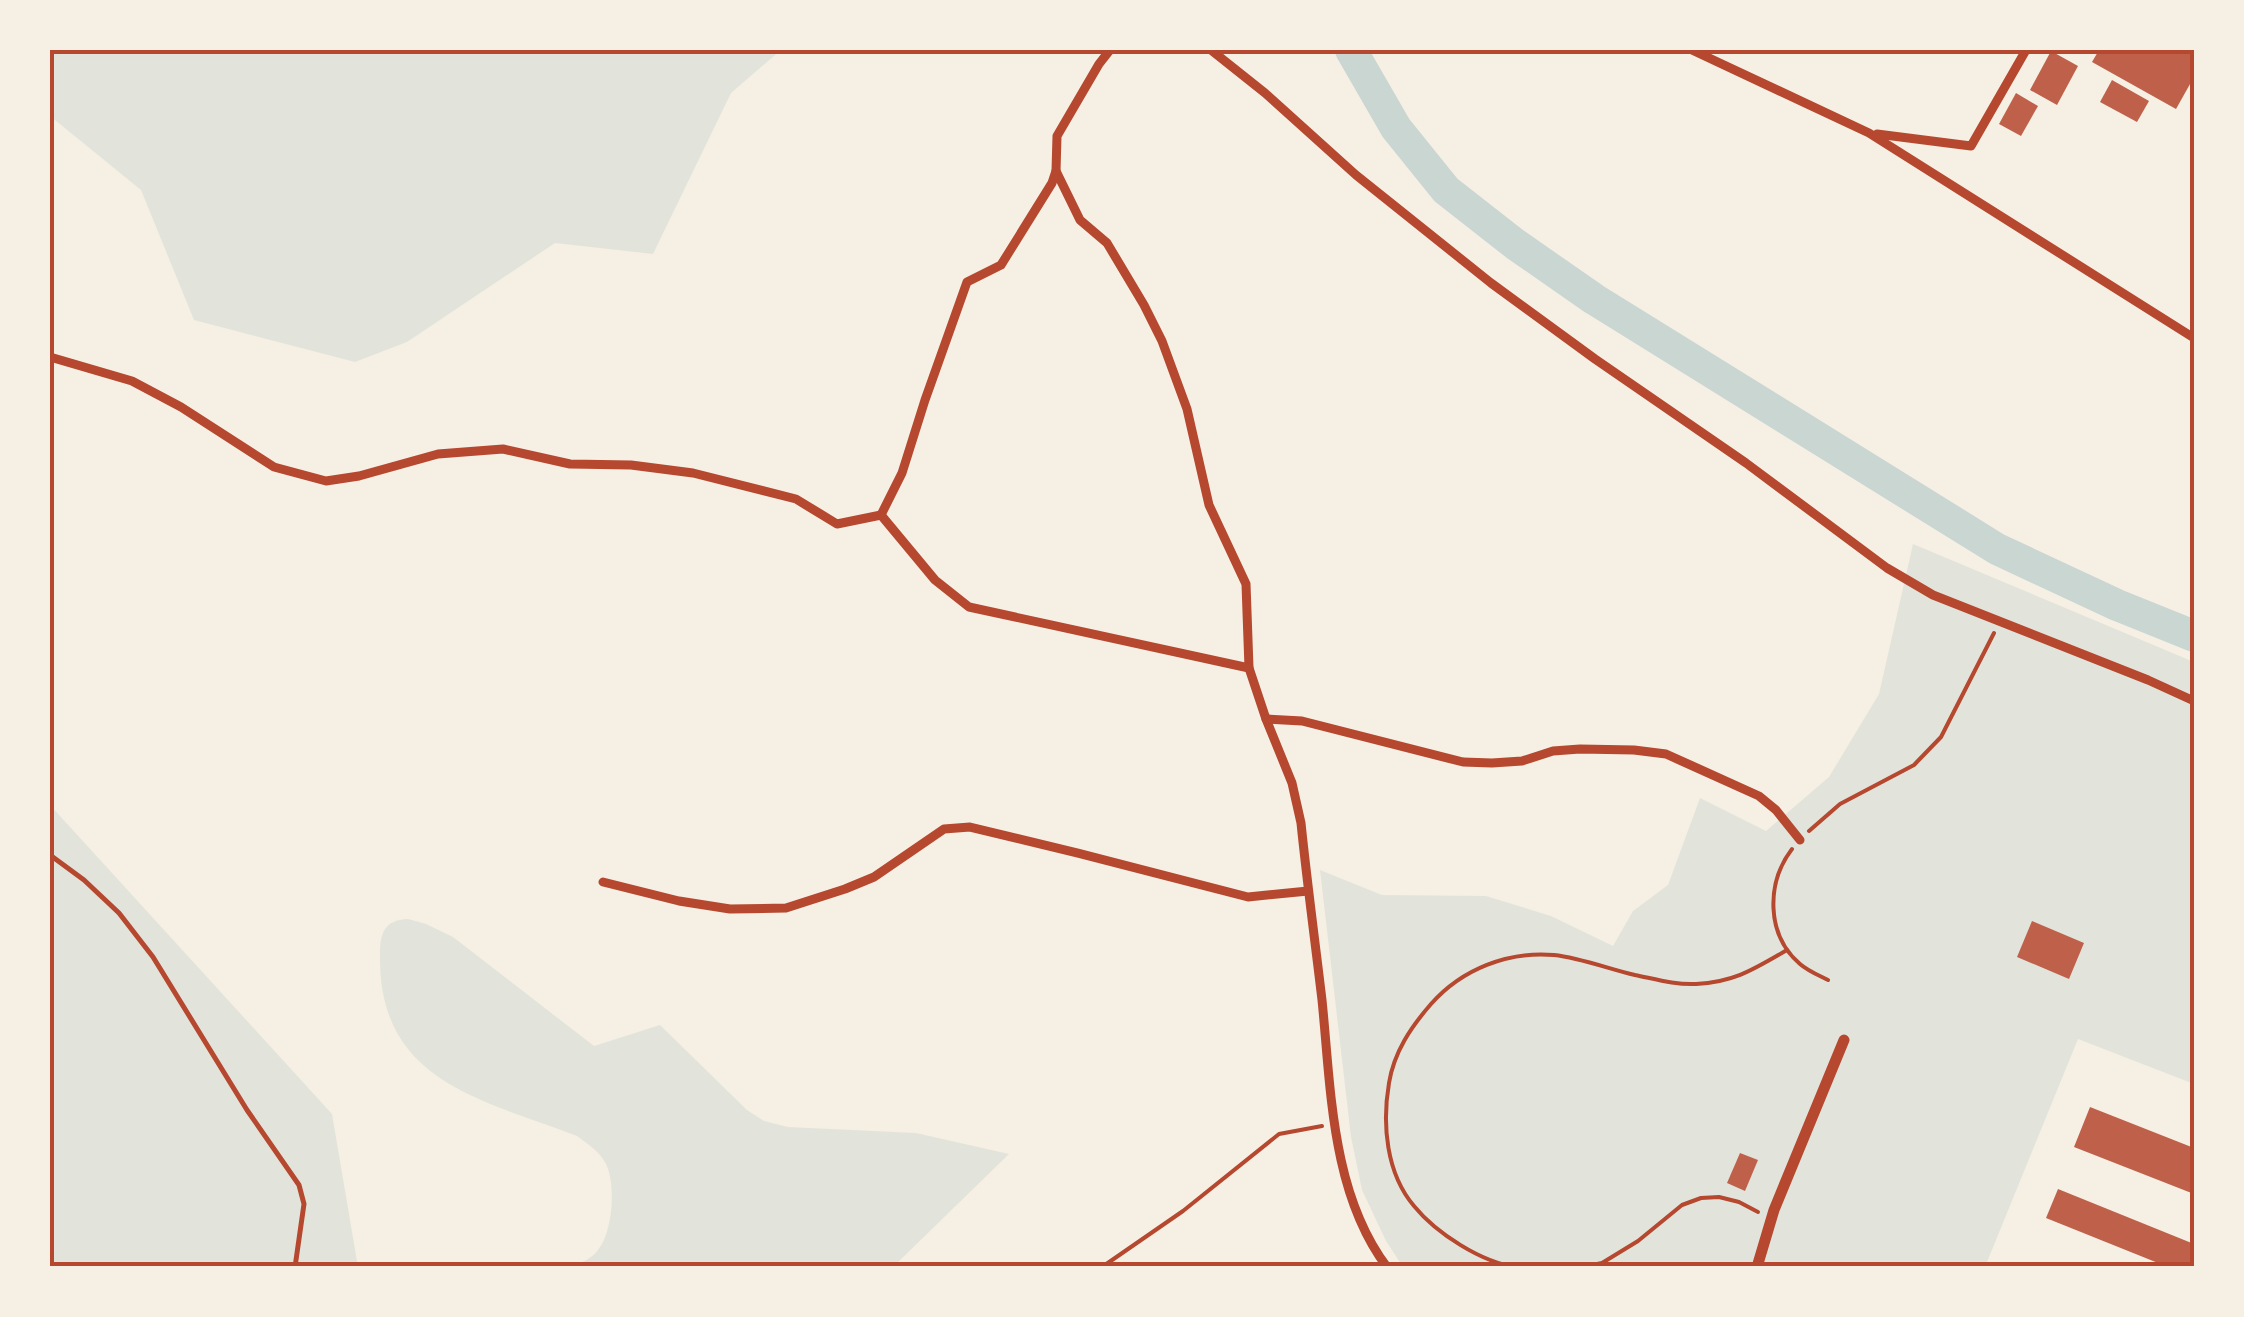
<svg xmlns="http://www.w3.org/2000/svg" width="2244" height="1317" viewBox="0 0 2244 1317" font-family="'Varela Round',sans-serif">
  <style>
    .green { fill: #e2e4dc }
    .lines { fill: none; stroke-linecap: round; stroke-linejoin: round }
    .river { stroke: #c9d6d2; stroke-width: 32 }
    .building { fill: #bf614a }
    .path { stroke: #b5482f; stroke-width: 4 }
    .service { stroke: #b5482f; stroke-width: 5 }
    .minor { stroke: #b5482f; stroke-width: 9 }
    .tertiary { stroke: #b5482f; stroke-width: 11 }
    .neatline { fill: none; stroke: #b5482f; stroke-width: 4 }
  </style>
  <rect width="100%" height="100%" fill="#f6efe4"/>
  <g class="green">
    <polygon points="50,50 781,50 731,93 653,254 555,243 407,342 355,362 194,320 141,190 50,116"/>
    <polygon points="1913,544 2194,662 2194,1084 2078,1039 1985,1267 1403,1267 1386,1241 1362,1190 1351,1137 1320,870 1382,895 1486,896 1551,916 1613,946 1633,911 1668,885 1700,798 1766,831 1829,777 1879,694"/>
    <polygon points="50,805 332,1114 358,1267 50,1267"/>
    <path d="M408,919l18,5 27,13 141,109 66,-21 87,85 17,11 24,6 128,6 93,21 -116,113h-322c10,-4 20,-8 27,-17 15,-19 18,-65 8,-86 -7,-13 -18,-20 -29,-28 -96,-37 -199,-54 -197,-181 0,-22 4,-35 28,-36z"/>
  </g>
  <g class="lines">
    <polyline class="river" points="1351,50 1396,128 1446,190 1515,244 1594,299 1997,549 2117,605 2194,636"/>
  </g>
  <g class="building">
    <polygon points="2099,50 2194,50 2194,77 2176,109 2092,62"/>
    <polygon points="2051,51 2078,66 2057,105 2030,90"/>
    <polygon points="2112,80 2149,101 2137,122 2100,102"/>
    <polygon points="2016,93 2038,106 2021,136 1999,124"/>
    <polygon points="2032,921 2084,943 2069,979 2017,957"/>
    <polygon points="2090,1107 2194,1148 2194,1194 2074,1147"/>
    <polygon points="1740,1153 1758,1160 1745,1191 1727,1183"/>
    <polygon points="2058,1189 2194,1244 2194,1267 2168,1267 2046,1218"/>
  </g>
  <g class="lines">
    <g class="path">
      <polyline points="1809,831 1840,804 1914,765 1941,737 1994,633"/>
      <path d="M1792,849c-26,34 -26,86 8,115 8,7 18,11 28,16"/>
      <polyline points="1102,1267 1183,1211 1279,1134 1322,1126"/>
      <path d="M1517,1267c-35,-4 -81,-34 -103,-61 -28,-33 -32,-82 -25,-123 5,-31 22,-56 42,-79 31,-35 77,-53 123,-49 27,3 55,14 81,20 20,4 40,10 61,9 39,-2 58,-15 91,-34"/>
      <polyline points="1582,1267 1602,1263 1638,1241 1682,1205 1701,1198 1719,1197 1739,1202 1758,1212"/>
    </g>
    <polyline class="service" points="50,855 84,880 119,913 153,957 247,1110 299,1185 304,1204 295,1267"/>
    <g class="minor">
      <polyline points="1211,50 1265,93 1356,175 1491,283 1595,359 1746,463 1887,568 1933,595 2148,680 2194,701"/>
      <polyline points="1692,50 1869,133 2194,338"/>
      <polyline points="1877,134 1971,146 2026,50"/>
      <path d="M1056,171l24,49 27,23 37,62 18,36 25,68 22,96 37,79 3,84 17,51 26,64 9,40c6,59 14,118 21,177 9,88 9,193 65,267"/>
      <polyline points="50,357 132,381 181,407 274,467 326,481 359,476 438,454 503,449 570,464 631,465 693,473 796,499 837,524 881,515"/>
      <polyline points="881,515 902,473 925,400 967,282 1001,265 1052,183 1056,171 1057,136 1099,64 1110,50"/>
      <polyline points="881,515 935,580 969,607 1249,668"/>
      <polyline points="1266,719 1302,721 1463,762 1492,763 1522,761 1553,751 1580,749 1634,750 1666,754 1759,796 1776,810 1800,840"/>
      <polyline points="603,882 679,901 730,909 786,908 845,889 874,877 944,829 970,827 1078,853 1248,897 1308,891"/>
    </g>
    <polyline class="tertiary" points="1757,1267 1774,1210 1844,1040"/>
  </g>
  <rect width="2244" height="1317" fill="none" stroke="#f6efe4" stroke-width="105"/>
  <rect x="52" y="52" width="2140" height="1212" class="neatline"/>
</svg>
